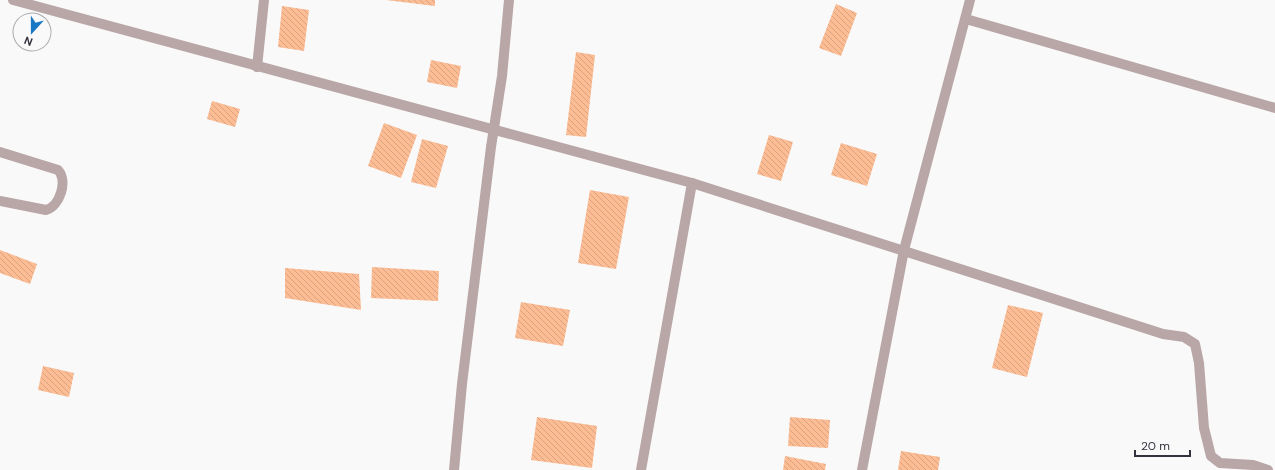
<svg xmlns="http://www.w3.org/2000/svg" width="1275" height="470" viewBox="0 0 1275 470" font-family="'DM Sans',sans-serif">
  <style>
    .building { fill: url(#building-back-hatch) }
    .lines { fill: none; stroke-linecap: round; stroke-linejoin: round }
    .service { stroke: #b9a6a7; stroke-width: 10 }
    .minor { stroke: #b9a6a7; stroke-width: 10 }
  </style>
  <defs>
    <pattern id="building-back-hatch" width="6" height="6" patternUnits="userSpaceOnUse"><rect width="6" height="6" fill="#fcbc94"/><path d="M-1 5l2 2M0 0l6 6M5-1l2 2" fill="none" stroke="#d9a281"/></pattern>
  </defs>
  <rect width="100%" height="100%" fill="#f9f9f9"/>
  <g class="building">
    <polygon points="386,0 435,0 435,6"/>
    <polygon points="836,4 857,13 841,56 819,48"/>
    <polygon points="282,6 309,10 304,51 278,47"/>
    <polygon points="576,52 595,55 586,137 566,135"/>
    <polygon points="431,60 461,66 457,88 427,82"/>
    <polygon points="212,101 240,109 235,127 207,119"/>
    <polygon points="384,123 417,135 401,178 368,166"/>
    <polygon points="769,135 793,142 781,181 757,174"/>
    <polygon points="422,139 448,146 436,188 411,182"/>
    <polygon points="841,143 877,154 867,186 831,175"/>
    <polygon points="590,190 629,197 616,269 578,263"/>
    <polygon points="0,250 37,264 30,284 0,273"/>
    <polygon points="372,267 439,271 438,301 371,298"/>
    <polygon points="285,268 359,274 361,310 285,298"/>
    <polygon points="521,302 570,310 563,346 515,338"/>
    <polygon points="1008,305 1043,313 1027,377 992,368"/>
    <polygon points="43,366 74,373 69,397 38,390"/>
    <polygon points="537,417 597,426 592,468 531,460"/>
    <polygon points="790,417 830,420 828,448 788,446"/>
    <polygon points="901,451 940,457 938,470 898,470"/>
    <polygon points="785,456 826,464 825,470 783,470"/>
  </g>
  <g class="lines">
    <path class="service" d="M0,152l58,18c10,11 2,36 -12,40l-46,-9"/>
    <g class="minor">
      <polyline points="13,0 692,183 1163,334 1184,337 1195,344 1199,363 1204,428 1211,456 1220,463 1253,465 1268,470"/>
      <polyline points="966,19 1275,108"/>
      <polyline points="257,67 264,0"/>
      <polyline points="454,470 462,384 491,147 502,76 509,0"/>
      <polyline points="641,470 692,183"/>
      <polyline points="862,470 904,250 970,0"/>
    </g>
  </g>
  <g transform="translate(32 32) rotate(201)"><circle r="19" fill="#f9f9f9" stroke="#aba9af"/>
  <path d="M0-3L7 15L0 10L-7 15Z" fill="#1878c4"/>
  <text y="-6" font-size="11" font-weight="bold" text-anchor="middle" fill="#353240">N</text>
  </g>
  <path d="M1135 450v6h55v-6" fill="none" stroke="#353240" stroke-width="2"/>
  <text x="1141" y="450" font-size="12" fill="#353240" stroke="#f9f9f9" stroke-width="3" paint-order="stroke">20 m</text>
</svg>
